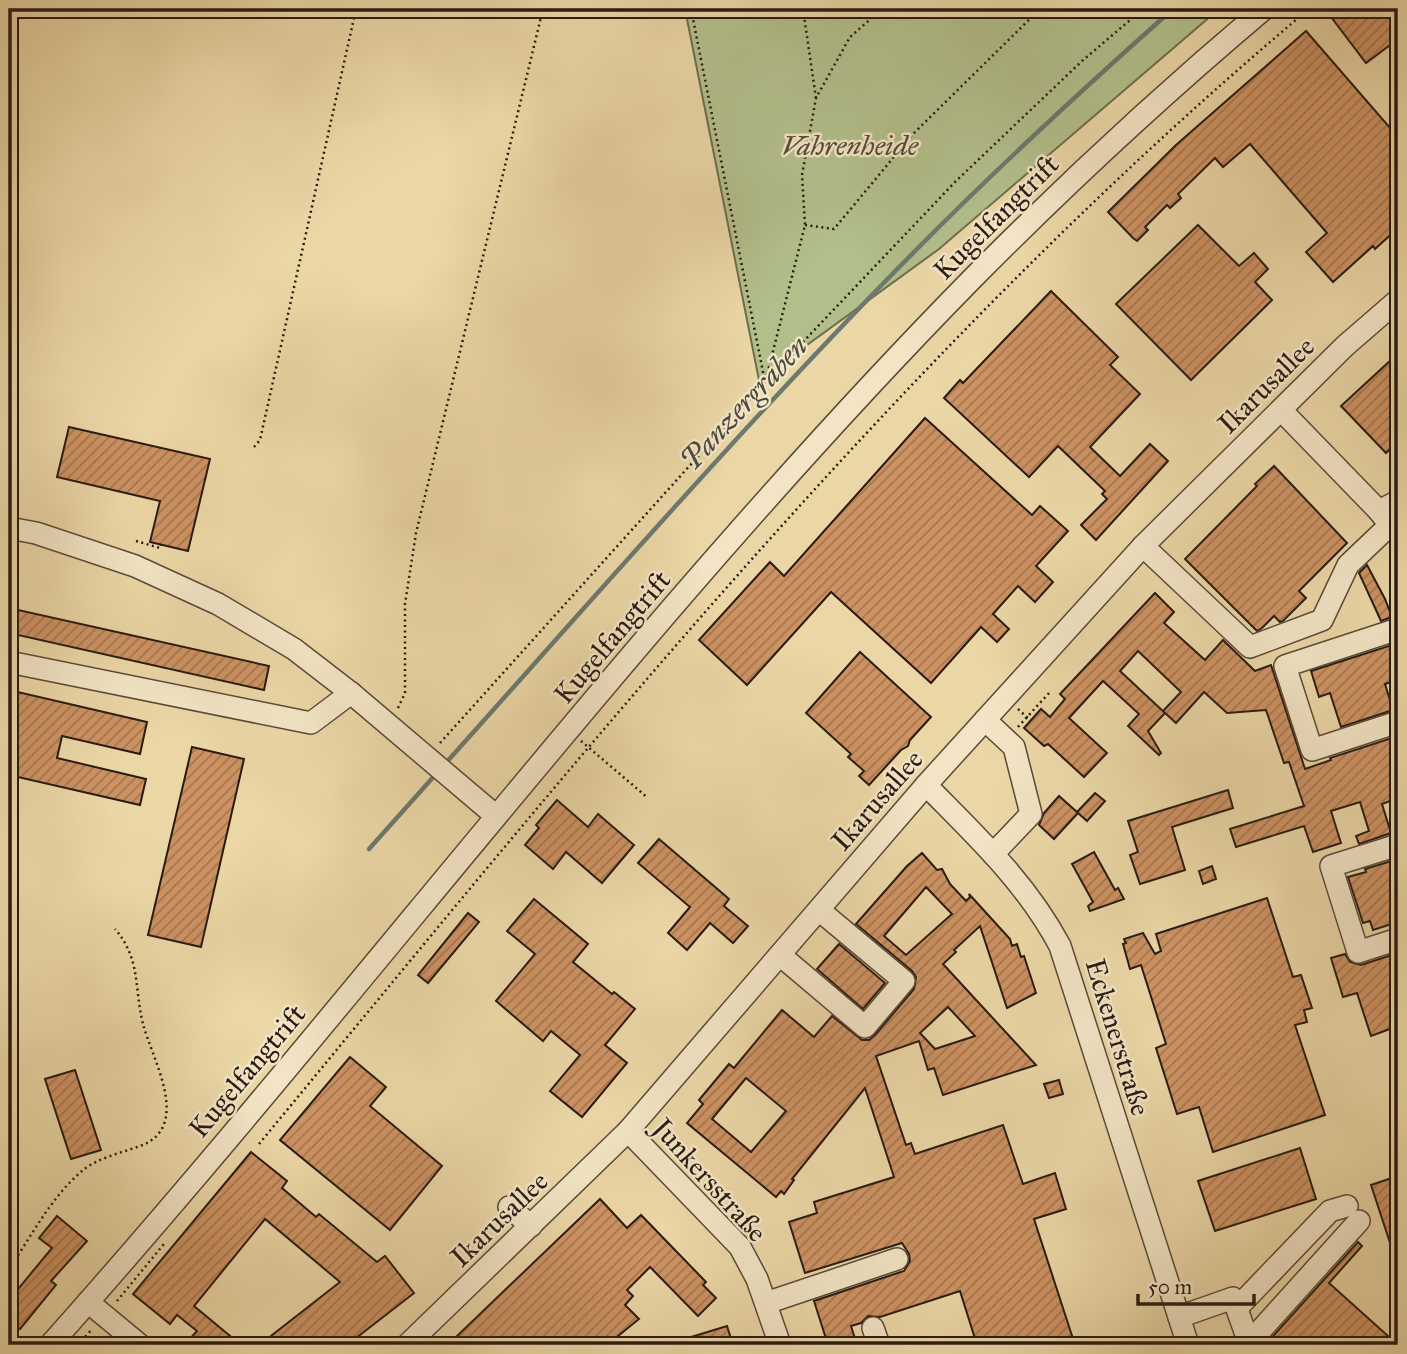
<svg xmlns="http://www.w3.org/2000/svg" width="1407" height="1354" viewBox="0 0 1407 1354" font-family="'IM FELL Great Primer',serif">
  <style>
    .green { fill: #b2bf8b; stroke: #6e6d4f; stroke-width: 2 }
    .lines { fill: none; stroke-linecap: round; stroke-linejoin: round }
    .stream { stroke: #6c796f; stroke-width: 4.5 }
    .building { fill: url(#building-hatch); stroke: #291b13; stroke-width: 2; fill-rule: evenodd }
    .minor-casing { stroke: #5a4a38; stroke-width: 24 }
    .path { stroke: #291b13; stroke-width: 2.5; stroke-dasharray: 2 3.5; stroke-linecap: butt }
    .minor { stroke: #f2e4c5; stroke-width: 21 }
    .labels { text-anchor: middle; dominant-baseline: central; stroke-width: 5; stroke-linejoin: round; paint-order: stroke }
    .park-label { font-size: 28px; font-style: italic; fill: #524c37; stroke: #f2e4c5 }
    .street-label { font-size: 28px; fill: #291b13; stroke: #f2e4c5 }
    .water-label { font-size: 30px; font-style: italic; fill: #4b4a41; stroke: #f2e4c5 }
  </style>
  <defs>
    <pattern id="building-hatch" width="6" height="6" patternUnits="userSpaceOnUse" patternTransform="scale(1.75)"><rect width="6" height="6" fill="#cd9262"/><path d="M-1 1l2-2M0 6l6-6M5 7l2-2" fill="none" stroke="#a67650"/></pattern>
  </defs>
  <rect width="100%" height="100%" fill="#ebd6a6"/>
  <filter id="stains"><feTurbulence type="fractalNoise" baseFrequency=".00286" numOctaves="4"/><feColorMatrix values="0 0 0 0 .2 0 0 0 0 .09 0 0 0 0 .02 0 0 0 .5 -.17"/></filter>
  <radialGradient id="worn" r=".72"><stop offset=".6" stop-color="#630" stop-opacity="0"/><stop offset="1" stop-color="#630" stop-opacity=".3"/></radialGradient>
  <polygon class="green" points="685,9 1219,9 939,249 759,380"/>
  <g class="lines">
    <g class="stream">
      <path d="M444,765c155,-173 308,-349 471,-514 83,-84 170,-164 258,-242"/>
      <polyline points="369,849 436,774"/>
    </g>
  </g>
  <g class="building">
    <polygon points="1325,9 1398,9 1398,39 1366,63"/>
    <polygon points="1306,31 1398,137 1398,228 1375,249 1373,246 1333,282 1306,252 1327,233 1250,144 1223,167 1215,158 1178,194 1181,198 1170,208 1167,205 1145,227 1148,230 1137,241 1133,238 1108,212 1176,145"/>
    <polygon points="1198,225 1239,266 1254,253 1268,269 1255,282 1272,300 1191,380 1116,304"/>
    <polygon points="1051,291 1118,357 1110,365 1140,394 1090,447 1120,476 1150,444 1168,461 1096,540 1081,525 1107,499 1102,494 1105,491 1058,446 1029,477 944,398 960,380 963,383"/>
    <polygon points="1392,359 1398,366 1398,459 1389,450 1386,453 1341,406"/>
    <polygon points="925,418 1032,515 1040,506 1068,531 1036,566 1053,582 1035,602 1018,586 993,614 1009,629 997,642 981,627 931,683 831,592 747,685 699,640 770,562 784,576"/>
    <polygon points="69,427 210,459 188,551 150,542 160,501 57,477"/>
    <polygon points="1274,466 1347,543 1299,591 1306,598 1283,621 1280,622 1274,616 1262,628 1257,631 1185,559 1257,486 1255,484"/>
    <polygon points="1367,565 1385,599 1392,617 1381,621 1359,573"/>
    <path d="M1155,593l19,19 -10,11 41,37 18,-20 32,31 16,-6 34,104 26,-9 -1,-2 68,-22v62l-16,6 9,29 -32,11 -3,-8 13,-5 -9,-29 -29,9 10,32 -28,9 -9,-26 -68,21 -6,-18 74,-23 -15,-44 -5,1 -18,-53 -39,3 -23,-21 -28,31 -11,-10 -17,18 13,22 -2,2 -31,-29 11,-12 -36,-33 -34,37 38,35 -23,24 -36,-33 -4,2 -20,-18 17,-19 9,8 15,-18 -5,-5zM1138,651l43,41 -18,19 2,2 -45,-42z"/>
    <polygon points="9,608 269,666 264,690 9,633"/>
    <polygon points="1398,643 1398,680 1385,684 1393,710 1341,727 1330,693 1319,697 1311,671"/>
    <polygon points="860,652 931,717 910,740 908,746 901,750 869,785 859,776 864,771 848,757 851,754 806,713"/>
    <polygon points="9,690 147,722 140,754 62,736 57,758 146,779 140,805 9,775"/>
    <polygon points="192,747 244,759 201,947 148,935"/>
    <polygon points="1228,790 1233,808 1172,827 1185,870 1140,884 1130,855 1138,852 1128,821"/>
    <polygon points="1095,793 1105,801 1087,821 1078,813 1054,839 1039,825 1044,813 1059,796 1077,812"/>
    <polygon points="557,800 588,827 598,814 634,845 602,883 566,852 553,869 525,845 539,828 536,825"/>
    <polygon points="659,839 729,899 724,906 748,926 733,943 710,923 687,950 668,933 690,907 638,863"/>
    <polygon points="1094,852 1115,890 1118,888 1124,899 1090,911 1088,906 1093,902 1072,864"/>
    <path d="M922,853l15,17 5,-1 8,15 16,17 4,-4 -1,-3 41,45 2,7 5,-2 4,13 3,-1 12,37 -29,15 -27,-82 -26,24 2,2 -13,12 93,101 -93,30 -9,-27 -6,2 -9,-29 -43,15 30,89 5,-2 4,11 88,-29 20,59 32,-11 11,36 -32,10 41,126h-98l-17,-54 -80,26 -12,-1 -7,7 -10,3 6,19h-29l-14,-44 90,-30 6,-10 -1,-7 -7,-11 -97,30 -16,-51 28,-9 -3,-11 80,-25 -29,-89 -73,91 2,1 -10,14 -3,-3 -5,6 -89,-74 16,-19 -4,-4 30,-36 5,4 48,-58 32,27 18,-21 30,24h7l6,-5 39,-46 2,-12 -4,-6 -56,-47 51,-58zM926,887l26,27 -46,41 -22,-19zM948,1007l27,29 -40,13 -15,-16zM746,1078l40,33 -35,41 -39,-33z"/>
    <polygon points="1398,859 1398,922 1373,930 1370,921 1363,923 1348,877 1366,872 1365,869"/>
    <polygon points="1212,866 1216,879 1203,884 1199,871"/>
    <polygon points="1267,898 1293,977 1301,975 1312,1008 1304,1010 1307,1022 1295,1025 1325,1115 1213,1152 1199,1107 1177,1114 1156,1048 1166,1044 1141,965 1130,969 1123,944 1126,943 1124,939 1143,933 1155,954 1161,951 1156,934"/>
    <polygon points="534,899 588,944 573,962 612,994 614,992 635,1009 605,1045 627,1063 582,1117 550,1091 580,1055 551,1031 543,1041 496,1001 535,954 507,931"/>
    <polygon points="468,913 479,922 428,983 418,975"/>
    <polygon points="839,944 885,983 863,1009 817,969"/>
    <polygon points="1398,953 1398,1026 1371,1036 1357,993 1343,997 1331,958 1345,954 1350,962 1361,965"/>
    <polygon points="350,1057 386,1087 370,1106 442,1166 390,1230 280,1140"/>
    <polygon points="75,1070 101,1150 71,1159 45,1079"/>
    <polygon points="1059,1080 1063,1094 1049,1098 1044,1084"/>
    <polygon points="1300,1148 1316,1199 1215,1231 1198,1181"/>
    <polygon points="251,1152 287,1181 282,1188 316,1217 319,1214 377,1262 385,1256 414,1293 347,1345 278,1345 271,1336 340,1282 265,1219 194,1306 241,1345 195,1345 189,1340 197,1331 177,1315 170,1324 133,1294"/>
    <polygon points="1398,1176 1398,1260 1396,1261 1371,1185"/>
    <polygon points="600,1199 627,1228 641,1215 706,1282 703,1285 716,1298 698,1316 650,1267 627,1290 633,1296 625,1305 639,1319 607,1345 466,1345 457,1336"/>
    <polygon points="57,1216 87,1241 51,1281 56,1285 20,1329 9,1320 9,1300 52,1248 39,1238"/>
    <polygon points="1358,1242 1362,1246 1329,1283 1398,1345 1265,1345"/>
    <polygon points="727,1326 733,1345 676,1345 675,1342"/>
  </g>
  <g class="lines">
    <g class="minor-casing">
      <g id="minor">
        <polyline points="1281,410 1379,511 1398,535"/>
        <polyline points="1379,511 1398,501"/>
        <polyline points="9,528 36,533 135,566 218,604 294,649 351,693 496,816"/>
        <polyline points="1143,546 1250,647 1322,620 1348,565 1390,525"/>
        <polyline points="1398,629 1285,666 1312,750 1398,722"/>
        <polyline points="9,662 311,723 351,693"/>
        <polyline points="985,720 1014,747 1031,814 993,854"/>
        <path d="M926,785c50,51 100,97 134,161l128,399"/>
        <polyline points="1398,845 1331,866 1358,952 1398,939"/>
        <polyline points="780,955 865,1027 904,981 819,910"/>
        <polyline points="628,1131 740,1247 757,1279 780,1345"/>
        <polyline points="509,1207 531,1226"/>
        <polyline points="88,1302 140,1345"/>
        <polyline points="766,1303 897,1259"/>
        <polyline points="1237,1308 1330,1211 1347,1206"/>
        <polyline points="1179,1317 1233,1298 1249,1343 1242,1345"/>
        <polyline points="873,1328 879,1345"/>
        <polyline points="1249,1343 1359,1221"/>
        <path d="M50,1345c312,-350 591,-729 921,-1065 93,-94 191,-185 293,-271"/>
        <polyline points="407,1345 628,1131 926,785 1143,546 1345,346 1398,300"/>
      </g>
    </g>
    <g class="path">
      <polyline points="803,9 816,98"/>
      <polyline points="805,225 834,229 913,134 1040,9"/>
      <polyline points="766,379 805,225 802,175 816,98 850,37 882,9"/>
      <polyline points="765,382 955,182 1082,61 1143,9"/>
      <polyline points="254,447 260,440 356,9"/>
      <polyline points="136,541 160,548 161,544"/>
      <polyline points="398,708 405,693 405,604 416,533 543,9"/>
      <polyline points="1018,709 1031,721"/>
      <polyline points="1018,727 1049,693"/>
      <polyline points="581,741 648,798"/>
      <polyline points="440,743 765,382 691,9"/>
      <path d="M259,1144c328,-397 653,-803 1050,-1135"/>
      <path d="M9,1269c22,-32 42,-72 73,-98 15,-13 39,-18 58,-25 53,-19 12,-87 3,-122 -9,-36 -2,-65 -28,-95"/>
      <polyline points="117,1301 164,1244"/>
      <polyline points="78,1345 92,1329"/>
    </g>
    <use href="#minor" class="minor"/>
  </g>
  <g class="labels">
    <g class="park-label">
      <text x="850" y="145">Vahrenheide</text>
    </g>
    <g class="street-label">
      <text transform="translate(996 217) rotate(-45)">Kugelfangtrift</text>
      <text transform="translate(1266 385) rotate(-45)">Ikarusallee</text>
      <text transform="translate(612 637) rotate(-50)">Kugelfangtrift</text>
      <text transform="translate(877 800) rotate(-49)">Ikarusallee</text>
      <text transform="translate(1118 1037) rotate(73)">Eckenerstraße</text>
      <text transform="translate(247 1071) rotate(-50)">Kugelfangtrift</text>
      <text transform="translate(710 1180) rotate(48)">Junkersstraße</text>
      <text transform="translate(499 1219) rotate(-44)">Ikarusallee</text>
    </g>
    <g class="water-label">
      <text transform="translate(744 403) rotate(-47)">Panzergraben</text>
    </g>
  </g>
  <rect width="1407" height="1354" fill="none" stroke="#ebd6a6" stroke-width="35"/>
  <rect x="10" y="10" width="1386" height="1333" fill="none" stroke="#291b13" stroke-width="3.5"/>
  <rect x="18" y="18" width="1372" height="1319" fill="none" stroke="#291b13" stroke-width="2"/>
  <path d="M1138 1294v10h116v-10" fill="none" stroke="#291b13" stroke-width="3.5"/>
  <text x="1148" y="1294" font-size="21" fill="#291b13" stroke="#f2e4c5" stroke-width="5" paint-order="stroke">50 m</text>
  <rect width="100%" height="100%" filter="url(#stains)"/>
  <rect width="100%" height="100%" fill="url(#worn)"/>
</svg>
